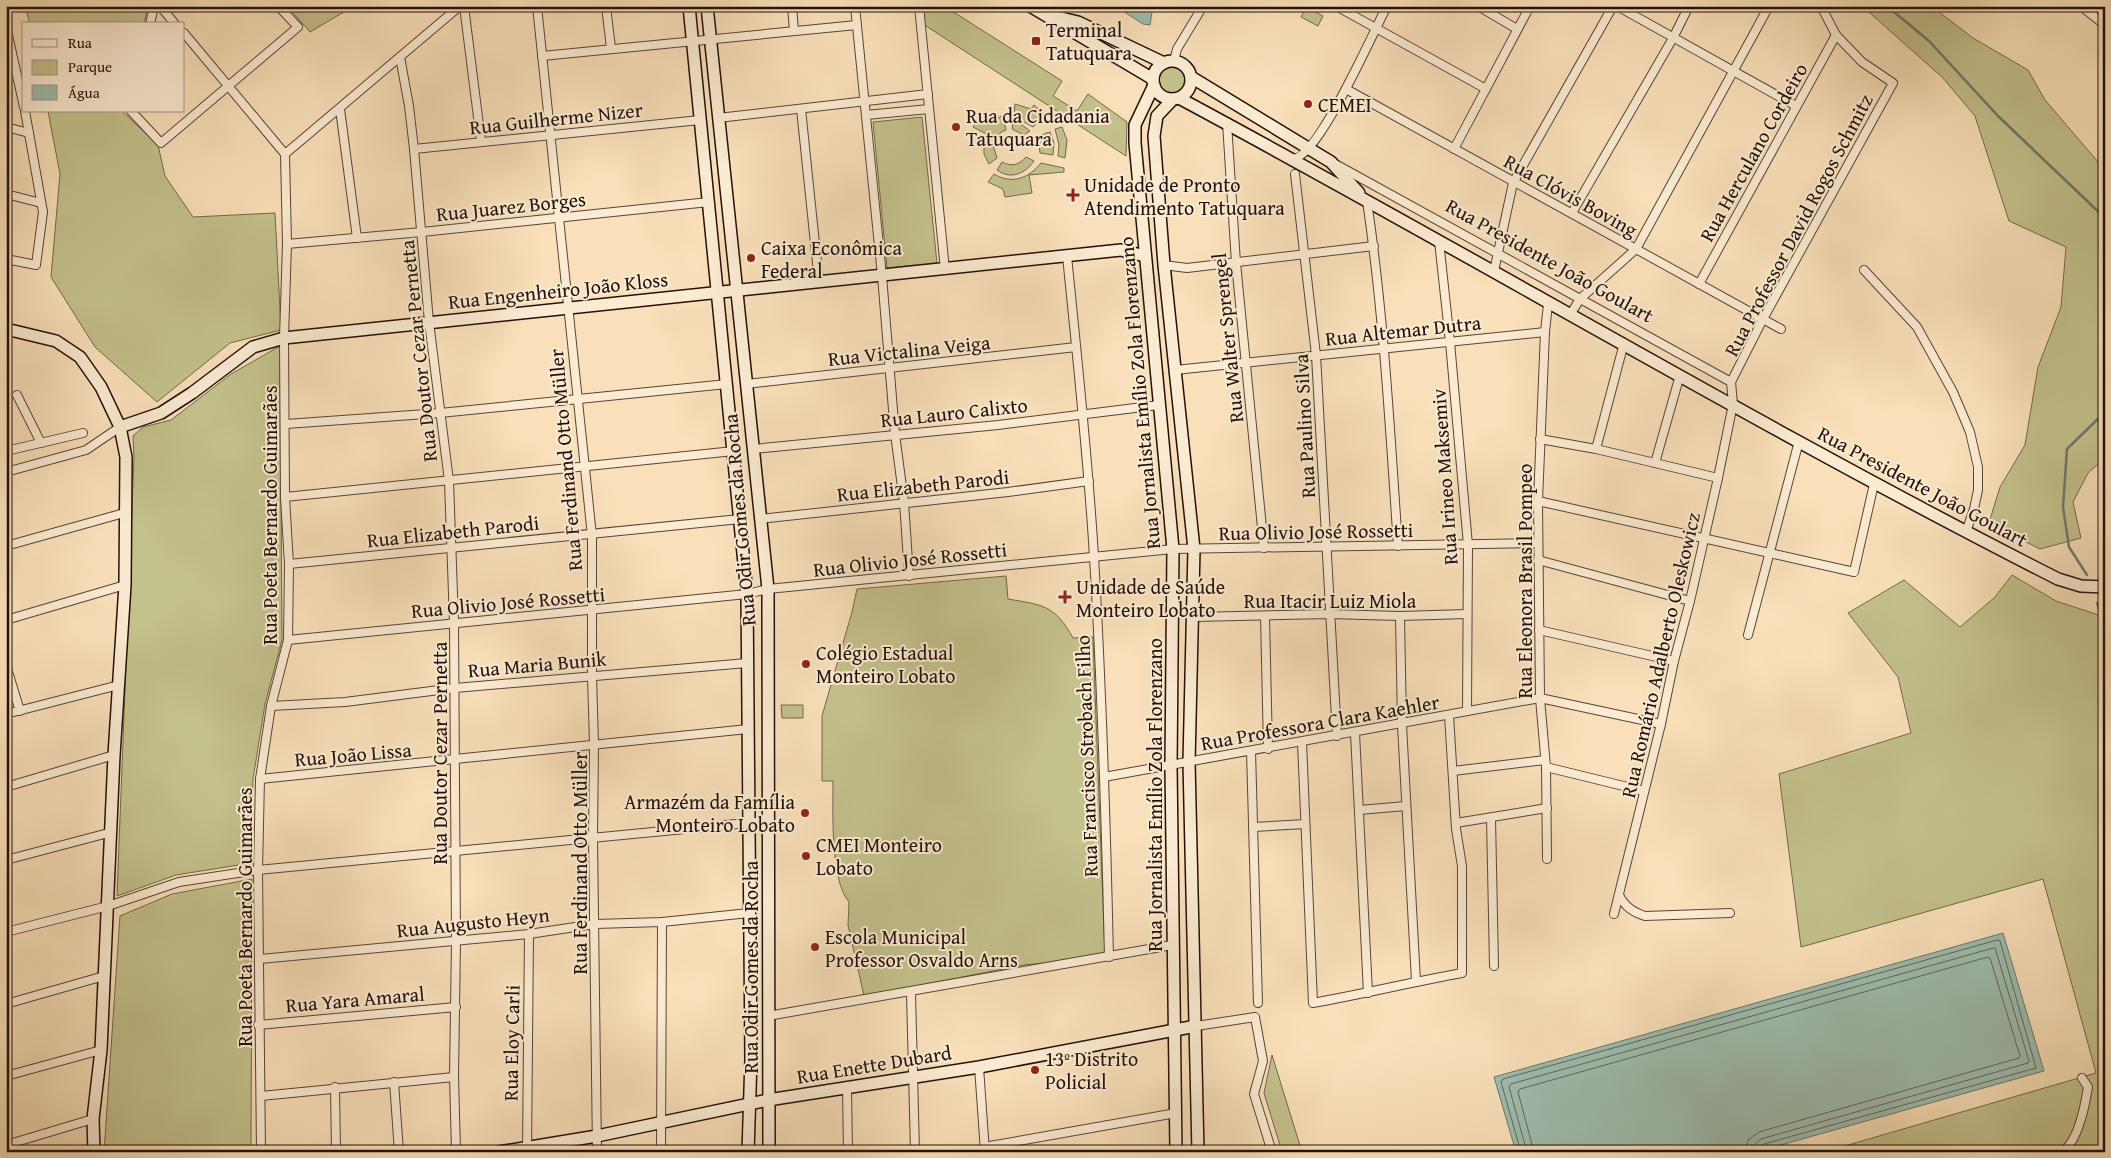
<svg xmlns="http://www.w3.org/2000/svg" width="2111" height="1158" viewBox="0 0 2111 1158" font-family="'Gentium Book Plus',serif">
  <style>
    .green { fill: #c3c18c; stroke: #73684a }
    .water { fill: #9ebdaf; stroke: #6d786d }
    .lines { fill: none; stroke-linecap: round; stroke-linejoin: round }
    .shore { stroke: #60665c; stroke-width: 1 }
    .stream { stroke: #6d786d; stroke-width: 2.5 }
    .street-casing { stroke: #584435; stroke-width: 10 }
    .secondary-casing { stroke: #231009; stroke-width: 14 }
    .street { stroke: #fbebd2; stroke-width: 8 }
    .secondary { stroke: #fbebd2; stroke-width: 11 }
    .poi-dot { fill: #8f2418; stroke: #fbebd2; stroke-width: 2 }
    .labels { text-anchor: middle; dominant-baseline: central; stroke-width: 4; stroke-linejoin: round; paint-order: stroke }
    .poi-label { font-size: 20px; fill: #231009; stroke: #fbebd2; text-anchor: start }
    .street-label { font-size: 20px; fill: #231009; stroke: #fbebd2 }
  </style>
  <rect width="100%" height="100%" fill="#f9e0ba"/>
  <filter id="stains"><feTurbulence type="fractalNoise" baseFrequency=".004" numOctaves="4"/><feColorMatrix values="0 0 0 0 .2 0 0 0 0 .09 0 0 0 0 .02 0 0 0 .5 -.17"/></filter>
  <radialGradient id="worn" r=".72"><stop offset=".6" stop-color="#630" stop-opacity="0"/><stop offset="1" stop-color="#630" stop-opacity=".3"/></radialGradient>
  <g class="green">
    <polygon points="25,6 148,6 144,24 30,24"/>
    <polygon points="287,6 354,6 310,32"/>
    <polygon points="923,6 944,6 1062,81 1053,96 1077,111 1088,94 1127,122 1126,156 923,24"/>
    <polygon points="1862,6 1931,6 1973,38 2028,70 2045,100 2105,170 2105,458 2088,473 2073,502 2081,538 2040,549 1989,523 2000,487 2025,445 2038,367 2061,307 2066,247 2009,221 1975,116 1943,78"/>
    <polygon points="1306,7 1323,16 1318,26 1301,17"/>
    <circle cx="1172" cy="80" r="13"/>
    <polygon points="1015,104 1031,109 1034,105 1045,115 1033,127 1014,116"/>
    <polygon points="48,111 122,111 158,145 165,176 193,217 275,213 281,330 230,343 157,402 95,347 51,277 60,174"/>
    <polygon points="1003,115 1006,130 1001,132 996,139 973,127 981,116 989,124"/>
    <polygon points="922,117 937,263 887,268 873,122"/>
    <polygon points="1013,122 1022,125 1030,131 1024,135 1012,129"/>
    <polygon points="1062,127 1067,140 1065,158 1058,156 1059,145 1055,129"/>
    <polygon points="1050,132 1054,143 1053,155 1040,153 1038,136"/>
    <polygon points="984,144 993,145 997,158 989,164 984,154"/>
    <path d="M1026,157l8,4c-9,13 -24,19 -37,9l5,-8c10,5 17,3 24,-5z"/>
    <path d="M1041,163l23,5v4l-35,3 3,18 -27,4 -2,-8 -15,-7 6,-8c18,11 35,4 47,-11z"/>
    <polygon points="280,346 282,640 265,704 253,779 251,863 176,875 117,896 134,457 133,436 143,427 171,420 231,374"/>
    <polygon points="2012,575 2056,601 2105,617 2105,1152 1824,1152 2096,1073 2043,879 1801,947 1779,774 1911,733 1898,677 1848,613 1904,580 1960,627 1995,597"/>
    <path d="M1006,576l2,23c35,6 47,6 65,39l20,-1 12,320 -81,8 -160,31 -16,-71 1,-23c-19,-22 -16,-91 -16,-121h-11v-65l30,-104 5,-23z"/>
    <polygon points="781,705 803,705 803,718 782,718"/>
    <polygon points="252,879 251,1152 104,1152 120,916 172,894"/>
    <polygon points="1272,1055 1302,1152 1282,1152 1264,1093"/>
  </g>
  <g class="water">
    <polygon points="1115,6 1153,6 1150,25 1143,24"/>
    <polygon points="2003,933 2044,1071 1756,1152 1516,1152 1494,1077"/>
  </g>
  <g class="lines">
    <g class="shore">
      <polyline points="1521,1152 1501,1082 1503,1079 1997,940 2000,941 2036,1068 1764,1144 1760,1147 1759,1152"/>
      <polyline points="1527,1152 1509,1087 1511,1084 1993,948 1995,948 2029,1061 2028,1063 1761,1139 1755,1144 1753,1152"/>
      <polyline points="1534,1152 1518,1092 1520,1089 1988,957 1990,958 2020,1056 2019,1058 1759,1132 1748,1140 1745,1152"/>
    </g>
    <g class="stream">
      <polyline points="1887,6 1929,41 1998,116 2105,218"/>
      <polyline points="2087,575 2069,547 2063,507 2067,449 2105,412"/>
      <polyline points="2097,603 2105,629"/>
    </g>
    <g class="street-casing">
      <g id="street">
        <polyline points="160,6 175,24"/>
        <polyline points="464,6 481,141"/>
        <polyline points="537,6 592,536 592,676 594,744 593,837 597,1152"/>
        <polyline points="606,6 611,48"/>
        <polyline points="792,6 794,31"/>
        <polyline points="855,6 882,276 895,434 904,502 909,576"/>
        <polyline points="919,6 945,270"/>
        <polyline points="1336,6 1486,89"/>
        <polyline points="1478,6 1517,29"/>
        <polyline points="1617,6 1796,106"/>
        <polyline points="2081,6 2105,25"/>
        <polyline points="150,24 154,6"/>
        <polyline points="6,26 24,107"/>
        <polyline points="184,33 285,154 287,244 284,338 285,497 289,564 288,640 271,706 260,779 258,870 261,1152"/>
        <polyline points="542,56 857,25"/>
        <polyline points="400,57 409,106 414,149 429,322 449,481 454,622 456,941 454,1077 456,1152"/>
        <polyline points="1174,61 1177,49 1203,6"/>
        <polyline points="1346,89 1781,329"/>
        <polyline points="340,109 357,238"/>
        <polyline points="801,109 819,282"/>
        <polyline points="131,111 161,143 298,27 278,6"/>
        <polyline points="866,115 929,109"/>
        <polyline points="718,118 928,94"/>
        <polyline points="1227,123 1236,263 1264,548"/>
        <polyline points="6,127 29,133"/>
        <polyline points="414,149 700,120"/>
        <polyline points="1454,149 1530,6"/>
        <polyline points="285,154 460,6"/>
        <path d="M1291,159c25,5 83,-129 96,-153"/>
        <polyline points="1337,165 1731,382"/>
        <polyline points="1295,174 1316,355 1337,736"/>
        <polyline points="6,194 41,203"/>
        <path d="M1367,201c17,115 23,230 31,345"/>
        <polyline points="1572,213 1673,38 1689,6"/>
        <polyline points="1439,241 1450,342 1468,545 1467,711"/>
        <polyline points="287,244 422,232 709,202"/>
        <path d="M1067,256c10,100 21,200 27,301 8,133 12,266 15,400"/>
        <polyline points="6,259 36,265 43,212 25,111"/>
        <polyline points="1164,265 1187,268 1374,246"/>
        <polyline points="1864,270 1917,327 1953,392 1970,432 1978,467 1978,490 1974,509 1966,532"/>
        <polyline points="1494,271 1513,183 1613,6"/>
        <polyline points="1699,284 1836,35"/>
        <polyline points="1570,315 1580,299 1636,249 1769,6"/>
        <polyline points="1175,370 1545,332"/>
        <polyline points="1731,382 1763,319 1893,83 1862,62 1836,35 1821,6"/>
        <polyline points="746,384 1076,347"/>
        <polyline points="17,395 41,443"/>
        <polyline points="286,424 440,413 727,384"/>
        <polyline points="1540,439 1596,449 1718,478"/>
        <polyline points="753,449 998,425 1159,405"/>
        <polyline points="1596,449 1624,343"/>
        <polyline points="6,451 83,433"/>
        <polyline points="1655,463 1680,375"/>
        <polyline points="6,472 86,450 120,427"/>
        <polyline points="285,497 734,451"/>
        <polyline points="1538,501 1854,572 1874,484"/>
        <polyline points="760,519 1008,492 1089,481"/>
        <polyline points="6,546 124,513"/>
        <polyline points="1538,560 1690,601"/>
        <polyline points="289,564 740,519"/>
        <polyline points="1265,616 1268,749"/>
        <polyline points="1400,616 1402,725 1416,981"/>
        <polyline points="1193,617 1329,614 1400,616 1467,614"/>
        <polyline points="6,620 125,585"/>
        <polyline points="1539,630 1674,661"/>
        <polyline points="1748,635 1799,441"/>
        <polyline points="288,640 747,594 768,589 1173,549 1538,543"/>
        <polyline points="6,665 20,711"/>
        <polyline points="271,706 345,702 455,688 747,663"/>
        <polyline points="6,714 119,685"/>
        <polyline points="1355,733 1368,993"/>
        <path d="M1302,742l11,261c50,-9 99,-21 149,-30v-107l-6,-37 -7,-114"/>
        <polyline points="1251,751 1258,1003"/>
        <polyline points="1546,767 1644,791"/>
        <polyline points="1453,771 1545,760"/>
        <polyline points="1104,777 1540,698 1661,724"/>
        <polyline points="260,779 748,729"/>
        <polyline points="6,787 114,755"/>
        <polyline points="1359,810 1406,806"/>
        <polyline points="1491,818 1494,966"/>
        <polyline points="1456,823 1547,808"/>
        <polyline points="1253,827 1305,824"/>
        <polyline points="1547,859 1546,767 1540,698 1538,501 1545,332 1548,304"/>
        <polyline points="6,860 112,832"/>
        <path d="M1619,895c6,12 14,17 26,21l85,-3"/>
        <polyline points="1614,914 1661,724 1674,661 1690,601 1718,478 1733,404 1731,382"/>
        <polyline points="6,932 108,906 179,882 258,870 768,821"/>
        <polyline points="260,959 529,934 595,924 662,922 749,913"/>
        <polyline points="911,993 915,1152"/>
        <polyline points="6,1004 104,976"/>
        <polyline points="768,1016 1172,945"/>
        <polyline points="258,1025 456,1007"/>
        <polyline points="1196,1026 1255,1017 1263,1061 1254,1094 1272,1152"/>
        <polyline points="979,1067 985,1152"/>
        <polyline points="6,1076 101,1050"/>
        <polyline points="394,1082 399,1152"/>
        <polyline points="335,1087 336,1152"/>
        <polyline points="847,1088 848,1152"/>
        <polyline points="261,1096 454,1077"/>
        <polyline points="6,1145 93,1119"/>
        <polyline points="984,1147 1176,1113"/>
        <polyline points="527,1152 529,934"/>
        <polyline points="661,1152 662,922"/>
        <path d="M2062,1152c16,-10 23,-46 26,-65l-6,-9"/>
      </g>
    </g>
    <g class="secondary-casing">
      <g id="secondary">
        <polyline points="689,6 747,594 751,1059 748,1152"/>
        <polyline points="707,6 768,589 769,1152"/>
        <polyline points="1030,6 1153,79"/>
        <polyline points="1053,16 1078,22 1164,63"/>
        <circle cx="1172" cy="80" r="19"/>
        <polyline points="1191,77 1331,162 1359,193"/>
        <polyline points="1154,85 1135,125 1135,143 1173,549 1171,766 1176,1152"/>
        <path d="M1179,98c295,158 581,330 879,481l23,7 24,1"/>
        <polyline points="1173,99 1157,116 1154,136 1164,265 1194,549 1189,762 1198,1152"/>
        <polyline points="6,329 56,341 80,357 101,387 120,427 126,457 125,585 114,755 101,1050 93,1119 94,1152"/>
        <polyline points="120,427 161,413 192,393 253,347 284,338 1121,250 1145,256"/>
        <polyline points="499,1152 597,1136 768,1100 979,1067 1196,1026"/>
      </g>
    </g>
    <use href="#street" class="street"/>
    <use href="#secondary" class="secondary"/>
  </g>
  <g class="poi-dot">
    <rect x="1031" y="36" width="10" height="10" rx="2.5"/>
    <circle cx="1308" cy="104" r="5"/>
    <circle cx="956" cy="127" r="5"/>
    <path d="M1070.5 187.5h5v5h5v5h-5v5h-5v-5h-5v-5h5z"/>
    <circle cx="751" cy="258" r="5"/>
    <path d="M1062.5 589.5h5v5h5v5h-5v5h-5v-5h-5v-5h5z"/>
    <circle cx="806" cy="664" r="5"/>
    <circle cx="805" cy="813" r="5"/>
    <circle cx="806" cy="856" r="5"/>
    <circle cx="815" cy="947" r="5"/>
    <circle cx="1035" cy="1070" r="5"/>
  </g>
  <g class="labels">
    <g class="poi-label">
      <text x="1046" y="29">Terminal<tspan x="1046" dy="23">Tatuquara</tspan></text>
      <text x="1318" y="104">CEMEI</text>
      <text x="966" y="115">Rua da Cidadania<tspan x="966" dy="23">Tatuquara</tspan></text>
      <text x="1084" y="184">Unidade de Pronto<tspan x="1084" dy="23">Atendimento Tatuquara</tspan></text>
      <text x="761" y="247">Caixa Econômica<tspan x="761" dy="23">Federal</tspan></text>
      <text x="1076" y="586">Unidade de Saúde<tspan x="1076" dy="23">Monteiro Lobato</tspan></text>
      <text x="816" y="652">Colégio Estadual<tspan x="816" dy="23">Monteiro Lobato</tspan></text>
      <text x="795" y="801" text-anchor="end">Armazém da Família<tspan x="795" dy="23">Monteiro Lobato</tspan></text>
      <text x="816" y="844">CMEI Monteiro<tspan x="816" dy="23">Lobato</tspan></text>
      <text x="825" y="936">Escola Municipal<tspan x="825" dy="23">Professor Osvaldo Arns</tspan></text>
      <text x="1045" y="1058">13º Distrito<tspan x="1045" dy="23">Policial</tspan></text>
    </g>
    <g class="street-label">
      <text transform="translate(556 118) rotate(-6)">Rua Guilherme Nizer</text>
      <text transform="translate(1753 152) rotate(-61)">Rua Herculano Cordeiro</text>
      <text transform="translate(1571 195) rotate(29)">Rua Clóvis Boving</text>
      <text transform="translate(511 206) rotate(-6)">Rua Juarez Borges</text>
      <text transform="translate(1798 225) rotate(-62)">Rua Professor David Rogos Schmitz</text>
      <text transform="translate(1550 260) rotate(29)">Rua Presidente João Goulart</text>
      <text transform="translate(558 290) rotate(-6)">Rua Engenheiro João Kloss</text>
      <text transform="translate(1403 330) rotate(-6)">Rua Altemar Dutra</text>
      <text transform="translate(1227 338) rotate(-96)">Rua Walter Sprengel</text>
      <text transform="translate(909 350) rotate(-6)">Rua Victalina Veiga</text>
      <text transform="translate(418 351) rotate(-96)">Rua Doutor Cezar Pernetta</text>
      <text transform="translate(1139 393) rotate(-95)">Rua Jornalista Emílio Zola Florenzano</text>
      <text transform="translate(954 412) rotate(-6)">Rua Lauro Calixto</text>
      <text transform="translate(1304 426) rotate(-93)">Rua Paulino Silva</text>
      <text transform="translate(565 460) rotate(-95)">Rua Ferdinand Otto Müller</text>
      <text transform="translate(1444 477) rotate(-94)">Rua Irineo Maksemiv</text>
      <text transform="translate(923 485) rotate(-6)">Rua Elizabeth Parodi</text>
      <text transform="translate(1923 486) rotate(28)">Rua Presidente João Goulart</text>
      <text transform="translate(269 515) rotate(-90)">Rua Poeta Bernardo Guimarães</text>
      <text transform="translate(739 520) rotate(-95)">Rua Odir Gomes da Rocha</text>
      <text transform="translate(453 531) rotate(-6)">Rua Elizabeth Parodi</text>
      <text transform="translate(1316 531) rotate(-1)">Rua Olivio José Rossetti</text>
      <text transform="translate(910 559) rotate(-6)">Rua Olivio José Rossetti</text>
      <text transform="translate(1524 581) rotate(-90)">Rua Eleonora Brasil Pompeo</text>
      <text x="1330" y="600">Rua Itacir Luiz Miola</text>
      <text transform="translate(508 602) rotate(-5)">Rua Olivio José Rossetti</text>
      <text transform="translate(1660 655) rotate(-77)">Rua Romário Adalberto Oleskowicz</text>
      <text transform="translate(537 664) rotate(-5)">Rua Maria Bunik</text>
      <text transform="translate(1320 722) rotate(-10)">Rua Professora Clara Kaehler</text>
      <text transform="translate(439 753) rotate(-90)">Rua Doutor Cezar Pernetta</text>
      <text transform="translate(353 754) rotate(-5)">Rua João Lissa</text>
      <text transform="translate(1086 756) rotate(-92)">Rua Francisco Strobach Filho</text>
      <text transform="translate(1154 795) rotate(-90)">Rua Jornalista Emílio Zola Florenzano</text>
      <text transform="translate(579 863) rotate(-90)">Rua Ferdinand Otto Müller</text>
      <text transform="translate(244 917) rotate(-90)">Rua Poeta Bernardo Guimarães</text>
      <text transform="translate(473 922) rotate(-6)">Rua Augusto Heyn</text>
      <text transform="translate(750 967) rotate(-90)">Rua Odir Gomes da Rocha</text>
      <text transform="translate(355 999) rotate(-5)">Rua Yara Amaral</text>
      <text transform="translate(511 1043) rotate(-89)">Rua Eloy Carli</text>
      <text transform="translate(874 1064) rotate(-9)">Rua Enette Dubard</text>
    </g>
  </g>
  <rect width="2111" height="1158" fill="none" stroke="#f9e0ba" stroke-width="25"/>
  <rect x="8" y="8" width="2096" height="1143" fill="none" stroke="#231009" stroke-width="2.5"/>
  <rect x="12" y="12" width="2086" height="1133" fill="none" stroke="#231009"/>
  <rect x="22" y="22" width="162" height="90" fill="#fbebd2" stroke="#a59382"/>
  <rect x="32" y="39" width="25" height="8" fill="#fbebd2" stroke="#a59382"/>
  <text x="68" y="48" font-size="15" fill="#231009">Rua</text>
  <rect x="32" y="60" width="25" height="15" fill="#c3c18c" stroke="#a59382"/>
  <text x="68" y="72" font-size="15" fill="#231009">Parque</text>
  <rect x="32" y="85" width="25" height="15" fill="#9ebdaf" stroke="#a59382"/>
  <text x="68" y="98" font-size="15" fill="#231009">Água</text>
  <rect width="100%" height="100%" filter="url(#stains)"/>
  <rect width="100%" height="100%" fill="url(#worn)"/>
</svg>
